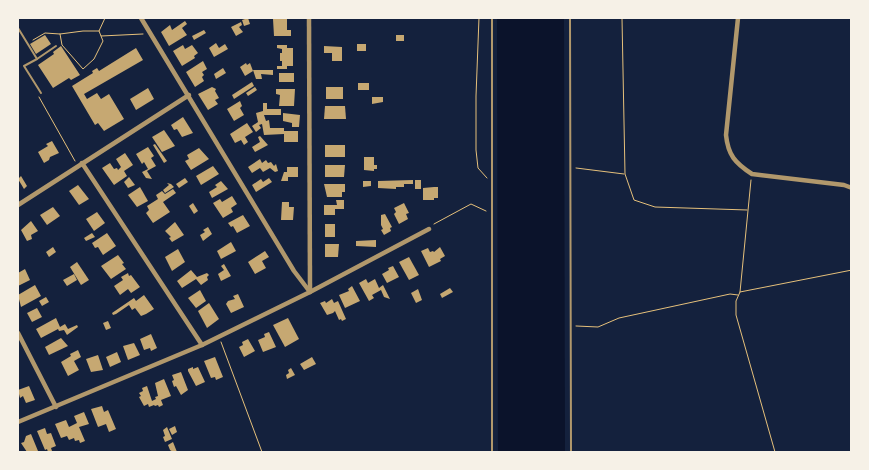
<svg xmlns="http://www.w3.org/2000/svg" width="869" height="470" viewBox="0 0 869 470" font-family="'PT Sans',sans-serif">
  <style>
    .water { fill: #0b132b }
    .building { fill: #c6a872 }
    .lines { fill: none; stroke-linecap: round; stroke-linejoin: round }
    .path { stroke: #e5c07b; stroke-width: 1 }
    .service { stroke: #b1986c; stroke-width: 2 }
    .minor { stroke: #b1986c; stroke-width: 4.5 }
  </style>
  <rect width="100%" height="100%" fill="#14213d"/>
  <polygon class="water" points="497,18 564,18 565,452 498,452"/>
  <g class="building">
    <polygon points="248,18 250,24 244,26 242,20"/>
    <polygon points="273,19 287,19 287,30 291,30 291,36 274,36"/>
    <polygon points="185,21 187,24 182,28 187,35 169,46 161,32 170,25 172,30"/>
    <polygon points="241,22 242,25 239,27 243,32 236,36 231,27"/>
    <polygon points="204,30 206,33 194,40 192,36"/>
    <polygon points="45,35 51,44 36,54 30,44"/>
    <rect x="396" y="35" width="8" height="6"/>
    <polygon points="216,43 219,48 225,44 228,49 214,57 209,48"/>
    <rect x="357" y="44" width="9" height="7"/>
    <polygon points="183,45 185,49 192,45 198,53 194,56 195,58 182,66 173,51"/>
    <polygon points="277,45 287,45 287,48 293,48 293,66 287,66 287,69 277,69 277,66 282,66 282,61 280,61 280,53 282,53 282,49 277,48"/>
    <polygon points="61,46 80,75 71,80 69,78 53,88 38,65 54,54 53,52"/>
    <polygon points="324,46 342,47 342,61 332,61 332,53 324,53"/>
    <polygon points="136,48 143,60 84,94 87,99 97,93 101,99 109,94 124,119 104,131 98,123 95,125 72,86 93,73 92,71 97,68 99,71"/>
    <polygon points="203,61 207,69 202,72 204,75 202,77 204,81 195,87 186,72"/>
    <polygon points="246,63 247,65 250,63 253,71 245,76 240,67"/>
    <polygon points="223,68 226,73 216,79 214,74"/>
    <polygon points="253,70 273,70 273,75 261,74 262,79 256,79"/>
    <rect x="279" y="73" width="15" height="9"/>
    <polygon points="252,82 254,86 234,99 232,95"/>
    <rect x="358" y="83" width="11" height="7"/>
    <polygon points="212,87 216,89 215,91 219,98 215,100 218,104 208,110 198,94"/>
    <polygon points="255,87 257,90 248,96 246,93"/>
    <rect x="326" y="87" width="17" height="12"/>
    <polygon points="148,88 154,99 136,110 130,99"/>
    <polygon points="276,89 295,89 294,106 279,106 280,95 276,94"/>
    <polygon points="372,97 383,97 383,102 372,104"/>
    <polygon points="240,101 242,106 240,108 244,115 234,121 227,109"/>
    <polygon points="263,103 267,103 267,109 281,109 281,115 264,115 266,121 269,120 270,128 284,128 284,131 298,131 298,142 284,142 284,134 264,135 262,124 259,125 261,128 256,132 252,126 258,122 256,113 263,111"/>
    <polygon points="325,106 345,106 346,119 324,119"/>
    <polygon points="283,113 300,115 299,127 292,127 292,123 283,121"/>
    <polygon points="183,117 193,133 182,137 177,129 174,130 171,125"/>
    <polygon points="247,123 253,132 245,137 248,142 244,145 241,140 235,143 230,134"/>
    <polygon points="164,130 175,146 162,152 152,137"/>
    <polygon points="260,136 268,145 255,152 252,147 260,142 258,137"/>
    <polygon points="52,141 59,153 50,157 49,160 44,163 38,152 48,146 46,144"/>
    <polygon points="155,144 167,161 164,163 153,145"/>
    <rect x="325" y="145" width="20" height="12"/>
    <polygon points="148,147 154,156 151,158 156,166 147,171 152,179 146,178 142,172 148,169 144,162 142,164 136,154"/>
    <polygon points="199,148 209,159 191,170 185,161 189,159 187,155"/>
    <polygon points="125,153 133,165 124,171 127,176 114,185 102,168 110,163 114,169 117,168 118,170 121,167 116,159"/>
    <polygon points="364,157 374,157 374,165 377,165 377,169 374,169 374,171 364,170"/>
    <polygon points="260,159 262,163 266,160 268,163 271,162 274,166 276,164 278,171 275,172 270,168 263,172 260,168 252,173 248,167"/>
    <polygon points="325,165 345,165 344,177 325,177"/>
    <polygon points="213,166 219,174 201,185 196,176"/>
    <polygon points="287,167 298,167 298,177 288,177 288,181 281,181 284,172 287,172"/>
    <polygon points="21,176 27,186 24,189 18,179"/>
    <polygon points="129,177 135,185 128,188 124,182"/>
    <polygon points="185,178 188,182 179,188 176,184"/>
    <polygon points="269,178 272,182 256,192 252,185 261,179 263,182"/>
    <polygon points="413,180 413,184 404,184 404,187 396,187 396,189 378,188 378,181"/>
    <rect x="415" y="180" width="6" height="9"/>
    <polygon points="221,181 228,189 212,198 209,192 217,187 215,185"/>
    <polygon points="363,181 371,181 371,186 363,187"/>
    <polygon points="167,183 171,184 174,187 165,193 163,190 169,185"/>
    <polygon points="324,184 345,184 345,192 342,192 342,197 327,197"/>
    <polygon points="78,185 89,199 79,205 69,191"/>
    <polygon points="140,187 148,201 137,207 128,195"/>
    <polygon points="434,187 438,187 438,198 434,198 434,200 423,200 423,188"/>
    <polygon points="173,189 176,193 163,202 170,212 153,223 146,213 149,210 147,206 158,199 156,195 162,191 165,194"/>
    <polygon points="232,196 237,204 231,208 233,212 223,218 213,203 220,199 222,202"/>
    <polygon points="336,200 344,200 344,209 335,209 335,215 324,215 324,205 337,205"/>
    <polygon points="282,202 289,202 289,207 294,207 293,220 281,220"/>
    <polygon points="193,203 198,211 194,214 189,206"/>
    <polygon points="404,203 409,213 406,214 408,219 399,224 394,214 396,212 394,208"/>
    <polygon points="53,207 60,216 47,225 40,215"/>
    <polygon points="97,212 105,223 94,231 86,219"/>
    <polygon points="385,214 392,227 390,228 391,231 384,235 381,230 383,229 381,225 381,215"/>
    <polygon points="243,215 250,226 237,233 233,226 231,227 228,223"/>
    <polygon points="31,221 38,231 31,235 32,239 27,241 21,230"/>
    <polygon points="175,222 184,235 172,242 169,238 171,237 165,231"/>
    <rect x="325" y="224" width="10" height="13"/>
    <polygon points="208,227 212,234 203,241 200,235 205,232 203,230"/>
    <polygon points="92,233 95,237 86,241 84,238"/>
    <polygon points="107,233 116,246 103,255 98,247 95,248 92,243"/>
    <polygon points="376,240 376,247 356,246 356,241"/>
    <polygon points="231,242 236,251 221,259 217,251"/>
    <polygon points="325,244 339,244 338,257 325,257"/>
    <polygon points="53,247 56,252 49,257 46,252"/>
    <polygon points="440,247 445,256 440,259 441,261 429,267 421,251 428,248 430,252 433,251 434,252"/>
    <polygon points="178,249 185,262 172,271 165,257"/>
    <polygon points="265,251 269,257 262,261 266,268 255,274 248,262"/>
    <polygon points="118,255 124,263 122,264 126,269 111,279 101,266"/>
    <polygon points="409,257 419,275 409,280 399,262"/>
    <polygon points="77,262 89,280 81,285 70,267"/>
    <polygon points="224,264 231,276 221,281 218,274 224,270 221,266"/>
    <polygon points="393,266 399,277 387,283 382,274 389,270 388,268"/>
    <polygon points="25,269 30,280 18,286 18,273"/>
    <polygon points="191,270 197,277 207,273 209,275 207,277 208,280 201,285 196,279 182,288 177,281"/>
    <polygon points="128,273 129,276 131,275 140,287 131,293 128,289 120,295 114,286 123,280 121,277"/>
    <polygon points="74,274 77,280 67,286 63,280"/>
    <polygon points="366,279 368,283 375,279 379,288 383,285 390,299 384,297 381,290 372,295 374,298 369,301 359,283"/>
    <polygon points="35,285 41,296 21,307 18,295"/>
    <polygon points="352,286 360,301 345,308 339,295 349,291 348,289"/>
    <polygon points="450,288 453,292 442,298 440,294"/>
    <polygon points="418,289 422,300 416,303 411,293"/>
    <polygon points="200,290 206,301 196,308 188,298"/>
    <polygon points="238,294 244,307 231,313 226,304 228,301 235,299 233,296"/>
    <polygon points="144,295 154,309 146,314 141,316 135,308 132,310 129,305 116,314 113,315 112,313 134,298 136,301"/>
    <polygon points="46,297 49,302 42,306 39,301"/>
    <polygon points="332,299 334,303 338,301 346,319 342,321 341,319 339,320 335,311 333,313 327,315 320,303 325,301 326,303"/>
    <polygon points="209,303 219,319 207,328 198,311"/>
    <polygon points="37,308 42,317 32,322 27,313"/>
    <polygon points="56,318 60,327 65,324 68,329 77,325 78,327 67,335 64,330 59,331 58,329 41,338 36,329"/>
    <polygon points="288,318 299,339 285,347 273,325"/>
    <polygon points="108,321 111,328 106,330 103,323"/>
    <polygon points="269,332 276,347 263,352 258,340 265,337 264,334"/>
    <polygon points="151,334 157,348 151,351 150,348 144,350 140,339"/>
    <polygon points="61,338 68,346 49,355 45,347"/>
    <polygon points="248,339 255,351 244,357 239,347 243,345 242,342"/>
    <polygon points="134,343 140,355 128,360 123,346"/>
    <polygon points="78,350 81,357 74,361 79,370 68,376 61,362 71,356 70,354"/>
    <polygon points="117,352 121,362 110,367 106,357"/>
    <polygon points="98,355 103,370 91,372 86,359"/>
    <polygon points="215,357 223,377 216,380 215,377 211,378 204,361"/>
    <polygon points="312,357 316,364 304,370 300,364"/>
    <polygon points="193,367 193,369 198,367 205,382 196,386 188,371 188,369"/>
    <polygon points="291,368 295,375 287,379 286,375 289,373 288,370"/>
    <polygon points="181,372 188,390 181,395 176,386 174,387 172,381 174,380 172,375"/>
    <polygon points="164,379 171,396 161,400 163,405 159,407 158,405 155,406 154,405 149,407 148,404 144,406 139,397 141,396 139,393 143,391 142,388 147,386 152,401 156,399 155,397 158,396 155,383"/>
    <polygon points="29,386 35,400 26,403 23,396 20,398 18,390"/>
    <polygon points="102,406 104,412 108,410 116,429 109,432 106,424 98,427 91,409"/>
    <polygon points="84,412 89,424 79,427 85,441 80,443 79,440 75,441 74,438 69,440 67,436 61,438 55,424 66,420 69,427 77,423 74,416"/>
    <polygon points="175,426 177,432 172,435 169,429"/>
    <polygon points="167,427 172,439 165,442 163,437 165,436 163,430"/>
    <polygon points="45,428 47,434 51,433 56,446 51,448 52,451 48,452 47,449 45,450 37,431"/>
    <polygon points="31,434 38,451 35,452 32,451 27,452 21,443 24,442 26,436"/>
    <polygon points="173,442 177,452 173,452 170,450 168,445"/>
  </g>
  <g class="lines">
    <g class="path">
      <polyline points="105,18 99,31 101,36 143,34"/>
      <polyline points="479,18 476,96 476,150 478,168 487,178"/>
      <polyline points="622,18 625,174 634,200 655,207 747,210"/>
      <polyline points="60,34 62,45 83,69 94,59 103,41 101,36"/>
      <polyline points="33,40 45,33 60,34 83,31 99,31"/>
      <polyline points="39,97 75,161"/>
      <polyline points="576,168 624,174"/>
      <polyline points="751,180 740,292 736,301 736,315 775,452"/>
      <polyline points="434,224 471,204 486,211"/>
      <polyline points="740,292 852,270"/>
      <polyline points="576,326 598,327 619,318 730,294 738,295"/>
      <polyline points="221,342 262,452"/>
    </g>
    <g class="service">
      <polyline points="570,18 571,452"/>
      <polyline points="18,28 37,59 56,46"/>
      <polyline points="37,59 24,66 41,93"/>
      <polyline points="492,452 492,18"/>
    </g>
    <g class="minor">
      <polyline points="141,18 294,271 310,292"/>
      <polyline points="309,18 310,290"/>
      <path d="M738,18l-12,117c2,20 9,28 26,39l92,11 8,3"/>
      <polyline points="82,163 202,345"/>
      <polyline points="18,205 189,95"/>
      <polyline points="18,333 56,407"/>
      <polyline points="18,422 202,345 310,292 429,229"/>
    </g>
  </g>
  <rect width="869" height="470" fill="none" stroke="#f6f1e7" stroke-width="38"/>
</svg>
